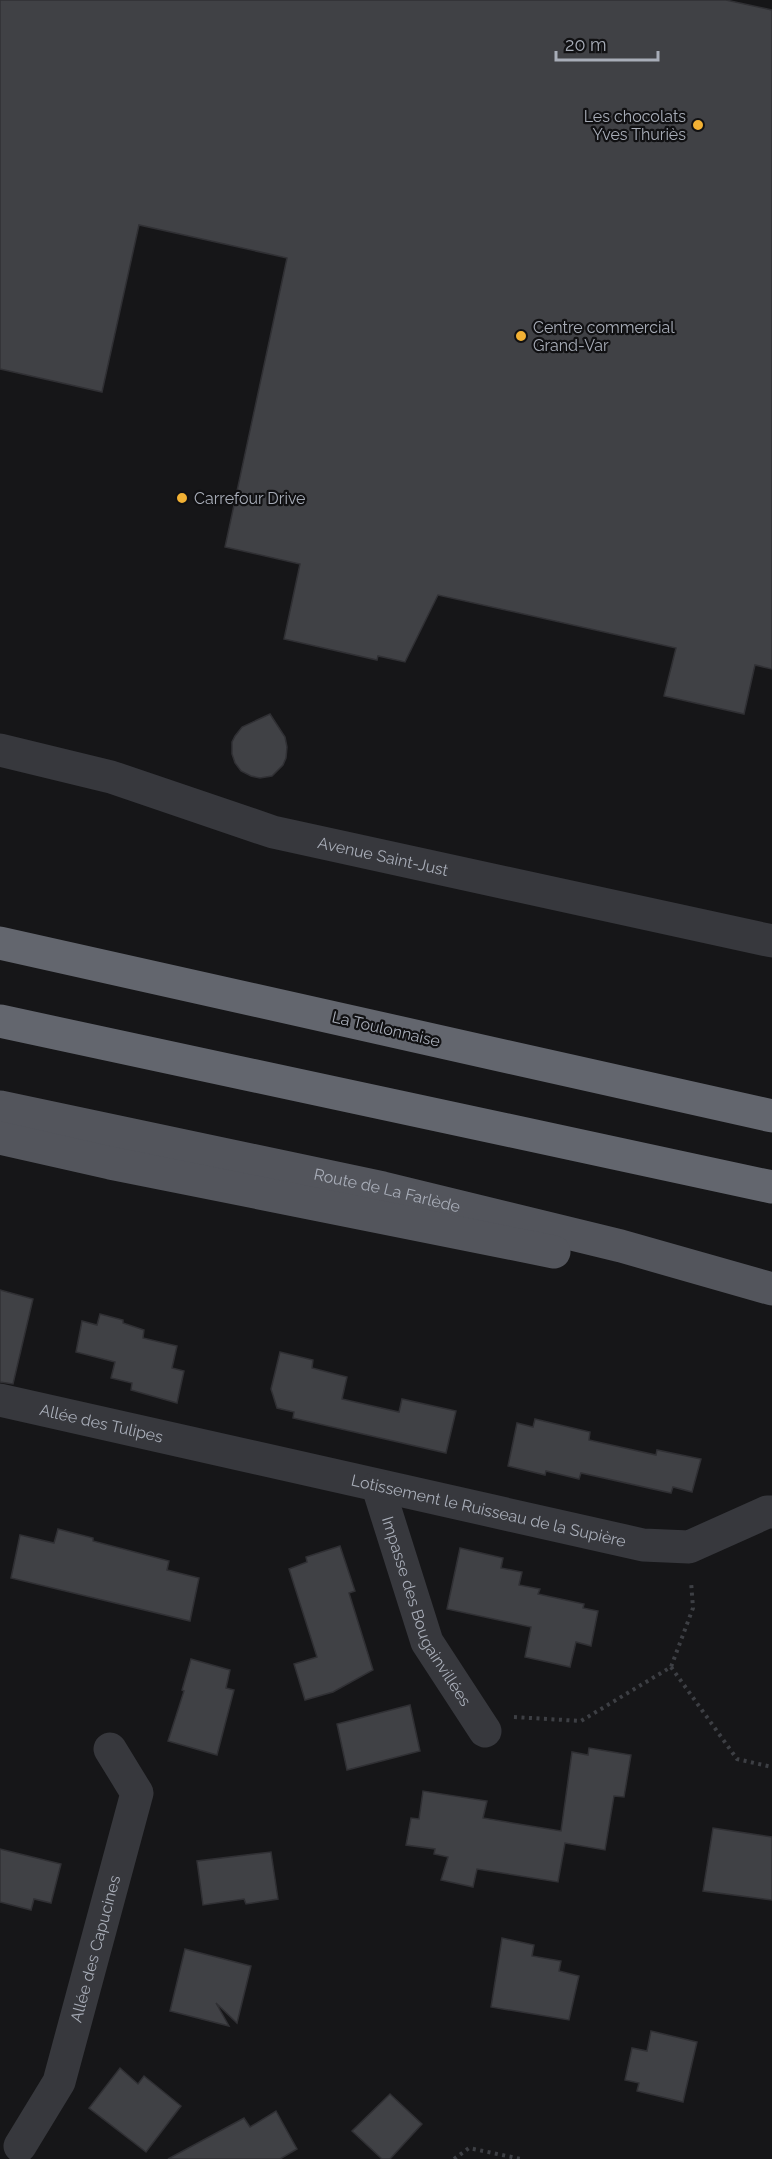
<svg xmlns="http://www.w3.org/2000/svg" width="772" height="2159" viewBox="0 0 772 2159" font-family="Raleway,sans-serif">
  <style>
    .building { fill: #404145; stroke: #303034; stroke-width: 1.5 }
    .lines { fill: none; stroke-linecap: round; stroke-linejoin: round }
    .path { stroke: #3d3f44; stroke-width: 4; stroke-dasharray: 3 4.5; stroke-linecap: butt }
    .minor { stroke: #37383d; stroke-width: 33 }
    .major { stroke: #53555c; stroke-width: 33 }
    .highway { stroke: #63666e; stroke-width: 33 }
    .poi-dot { fill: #f2b134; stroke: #111113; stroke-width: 2 }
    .labels { text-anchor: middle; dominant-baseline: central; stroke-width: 4.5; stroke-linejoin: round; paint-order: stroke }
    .poi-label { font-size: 16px; fill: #a8adb8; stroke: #111113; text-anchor: start }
    .street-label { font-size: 16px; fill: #a8adb8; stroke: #111113 }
  </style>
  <rect width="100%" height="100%" fill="#161618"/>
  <g class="building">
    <polygon points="0,0 726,0 772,10 772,669 755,665 744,714 664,696 676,648 438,595 405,662 378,656 377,660 284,639 300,564 225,547 287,258 139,225 102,392 0,369"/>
    <polygon points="270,714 285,737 287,747 286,758 283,765 272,776 260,778 251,776 241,771 235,763 232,754 232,742 235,736 242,727"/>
    <polygon points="0,1290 33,1299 13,1384 0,1382"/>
    <polygon points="100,1314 123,1320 123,1323 144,1330 143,1338 177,1346 172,1368 184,1371 177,1403 131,1390 132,1383 111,1378 115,1362 76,1352 82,1321 97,1325"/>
    <polygon points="280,1352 313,1360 312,1368 347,1377 342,1399 399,1412 402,1399 456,1411 446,1453 293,1418 294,1412 277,1408 271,1389"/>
    <polygon points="535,1419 590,1432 589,1440 656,1455 657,1450 701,1459 692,1492 673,1487 671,1493 581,1473 579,1479 546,1471 545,1475 508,1466 517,1423 533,1427"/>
    <polygon points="58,1529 93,1538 93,1541 169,1561 167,1570 199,1578 190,1621 11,1578 20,1535 54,1543"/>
    <polygon points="340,1546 355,1591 349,1593 373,1670 333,1692 305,1700 294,1664 317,1657 289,1569 307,1562 306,1557"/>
    <polygon points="460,1548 503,1558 501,1568 522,1572 519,1585 540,1589 538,1594 584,1604 583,1608 598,1611 591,1646 576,1642 570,1667 525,1657 531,1627 447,1609"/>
    <polygon points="191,1659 230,1670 226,1688 234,1690 217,1755 168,1741 184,1691 182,1690"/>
    <polygon points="410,1705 420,1751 347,1770 337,1724"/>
    <polygon points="589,1748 631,1755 624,1797 614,1796 605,1850 565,1843 558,1882 477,1869 473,1887 441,1880 448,1857 434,1854 435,1849 406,1845 411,1818 419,1819 423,1791 487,1801 483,1818 561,1831 572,1752 588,1755"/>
    <polygon points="713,1828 772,1837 772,1900 703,1891"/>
    <polygon points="0,1849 61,1864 51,1903 34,1899 31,1910 0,1902"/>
    <polygon points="271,1852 278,1899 246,1904 244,1899 203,1905 197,1861"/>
    <polygon points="502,1938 534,1945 532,1956 561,1961 559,1971 579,1976 569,2020 491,2007"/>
    <polygon points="185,1949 251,1966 237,2023 216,2003 229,2026 170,2011"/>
    <polygon points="651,2031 697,2042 683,2102 637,2091 639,2083 625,2080 632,2048 647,2051"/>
    <polygon points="120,2068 138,2084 144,2076 181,2106 146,2152 89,2108"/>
    <polygon points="390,2094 422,2124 390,2159 382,2159 352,2131"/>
    <polygon points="276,2111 297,2149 280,2159 168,2159 244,2118 250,2127"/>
  </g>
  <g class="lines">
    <g class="path">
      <polyline points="671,1667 737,1759 772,1767"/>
      <polyline points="514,1717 581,1721 671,1667 693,1608 691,1581"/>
      <polyline points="454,2159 469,2148 521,2159"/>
    </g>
    <g class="minor">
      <path id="s1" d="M0,750l111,27 162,55 499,109"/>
      <path id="s2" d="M0,1400l643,145 46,2 78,-35h5"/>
      <path id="s3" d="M378,1487l49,155 58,89"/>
      <path id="s4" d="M20,2146l39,-64 78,-289 -27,-44"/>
    </g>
    <g class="major">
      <path id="s5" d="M0,1107l383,81 238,58 151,43"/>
      <polyline points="0,1138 110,1163 554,1252"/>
    </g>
    <g class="highway">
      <polyline points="0,943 772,1116"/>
      <polyline points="0,1021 772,1187"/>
    </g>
  </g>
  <g class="poi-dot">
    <circle cx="698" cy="125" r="6"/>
    <circle cx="521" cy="336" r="6"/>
    <circle cx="182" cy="498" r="6"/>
  </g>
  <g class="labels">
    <g class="poi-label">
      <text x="686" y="116" text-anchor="end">Les chocolats<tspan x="686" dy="18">Yves Thuriès</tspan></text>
      <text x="533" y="327">Centre commercial<tspan x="533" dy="18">Grand-Var</tspan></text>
      <text x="194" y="498">Carrefour Drive</text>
    </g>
    <g class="street-label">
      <text stroke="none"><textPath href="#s1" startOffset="398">Avenue Saint-Just</textPath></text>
      <text transform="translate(386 1029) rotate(13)">La Toulonnaise</text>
      <text stroke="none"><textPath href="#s5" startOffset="396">Route de La Farlède</textPath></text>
      <text stroke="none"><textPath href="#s2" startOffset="104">Allée des Tulipes</textPath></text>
      <text stroke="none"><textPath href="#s2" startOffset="501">Lotissement le Ruisseau de la Supière</textPath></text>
      <text stroke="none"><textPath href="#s3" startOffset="134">Impasse des Bougainvillées</textPath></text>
      <text stroke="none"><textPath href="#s4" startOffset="213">Allée des Capucines</textPath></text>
    </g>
  </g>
  <path d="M556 51v9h102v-9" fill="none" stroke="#a8adb8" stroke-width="3"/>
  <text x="565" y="51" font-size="18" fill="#a8adb8" stroke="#111113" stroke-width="4.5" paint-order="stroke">20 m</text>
</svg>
